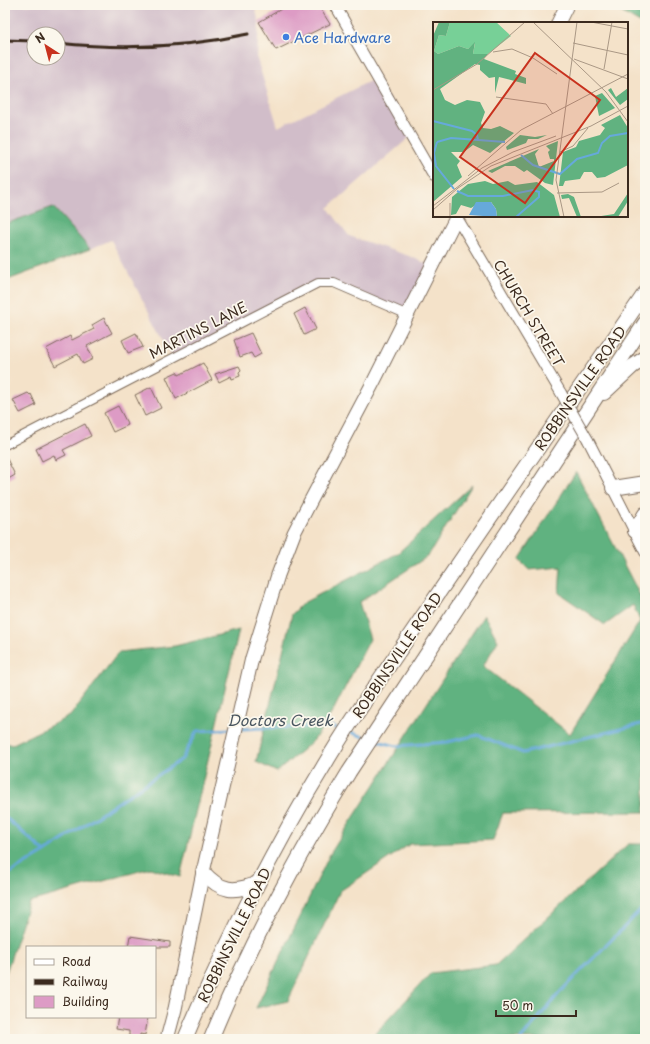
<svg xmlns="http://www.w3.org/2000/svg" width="650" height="1044" viewBox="0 0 650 1044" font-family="'Playpen Sans',sans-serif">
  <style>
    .industrial { fill: #d1bdc9; fill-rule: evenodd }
    .forest { fill: #61b280; stroke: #4e6e4f }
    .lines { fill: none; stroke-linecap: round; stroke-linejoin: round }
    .stream { stroke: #66a9db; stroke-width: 3 }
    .building { fill: #dd9bc5 }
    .minor-casing { stroke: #7c6a5a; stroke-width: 10 }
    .tertiary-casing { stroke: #7c6a5a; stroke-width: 12 }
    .primary-casing { stroke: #7c6a5a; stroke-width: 15 }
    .trunk-casing { stroke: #7c6a5a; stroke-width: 16 }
    .minor { stroke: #fff; stroke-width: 8 }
    .tertiary { stroke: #fff; stroke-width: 10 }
    .primary { stroke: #fff; stroke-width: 13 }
    .trunk { stroke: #fff; stroke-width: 14 }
    .rail { stroke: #3b2a1e; stroke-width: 3 }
    .tertiary-bridge-casing { stroke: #7c6a5a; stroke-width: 12; stroke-linecap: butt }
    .tertiary-bridge { stroke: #fff; stroke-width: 10 }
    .shop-dot { fill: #3f7fe0; stroke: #fbf7ec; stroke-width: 1.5 }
    .labels { text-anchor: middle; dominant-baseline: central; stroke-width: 3.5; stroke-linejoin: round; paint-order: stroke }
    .shop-label { font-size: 14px; fill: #366cbe; stroke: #fbf7ec; text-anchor: start }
    .street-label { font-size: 14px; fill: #3b2a1e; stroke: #fbf7ec }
    .water-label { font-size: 15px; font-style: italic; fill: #4a5660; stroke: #fbf7ec }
    .inset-river { fill: none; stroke: #66a9db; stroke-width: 2 }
    .inset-road { fill: none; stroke: #aa9885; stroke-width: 1 }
    .view { fill: #c8321e; fill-opacity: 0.15; stroke: #c8321e; stroke-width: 2 }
    .inset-edge { fill: none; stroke: #3b2a1e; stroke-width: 2 }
  </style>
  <rect width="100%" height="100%" fill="#fbf7ec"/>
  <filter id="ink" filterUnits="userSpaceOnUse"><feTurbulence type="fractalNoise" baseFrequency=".025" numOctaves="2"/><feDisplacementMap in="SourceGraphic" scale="8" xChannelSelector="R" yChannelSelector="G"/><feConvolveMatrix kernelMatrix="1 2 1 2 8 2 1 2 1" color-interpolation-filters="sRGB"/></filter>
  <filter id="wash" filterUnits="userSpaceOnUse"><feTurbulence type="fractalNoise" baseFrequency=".012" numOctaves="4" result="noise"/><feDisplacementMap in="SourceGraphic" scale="16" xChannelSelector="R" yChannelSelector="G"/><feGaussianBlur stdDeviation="0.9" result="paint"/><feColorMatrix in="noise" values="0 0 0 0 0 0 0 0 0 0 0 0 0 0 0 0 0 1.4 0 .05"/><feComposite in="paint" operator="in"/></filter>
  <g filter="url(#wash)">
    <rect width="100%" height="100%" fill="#f4e2c9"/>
    <path class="industrial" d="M5,5h249l5,17 -2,37 21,68 98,-49 35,58 -83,72 21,28 60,20 23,10 -24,49 -83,-33 -152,76 -62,-118 -21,9 -37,-42 -48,17zM34,34h24v24h-24z"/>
    <g class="forest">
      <polygon points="609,5 645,5 645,26"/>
      <polygon points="53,207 90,249 5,281 5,224"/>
      <polygon points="576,472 645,605 645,812 503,813 493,840 410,844 340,891 288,1001 256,1008 330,854 484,615 498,641 483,666 570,734 640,621 633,605 605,625 559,593 561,567 529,570 519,560"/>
      <polygon points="472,485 428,556 359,602 370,639 333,711 314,740 277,772 256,762 292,614 303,603 398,553"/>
      <polygon points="239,630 180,877 150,868 29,902 5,976 5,742 11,745 70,716 119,652 175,646"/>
      <polygon points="628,844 645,844 645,1039 370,1039 431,973 496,965"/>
    </g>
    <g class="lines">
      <g class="stream">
        <polyline points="239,729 330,726 342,730"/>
        <polyline points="350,732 367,738"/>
        <polyline points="374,740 396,746 447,742 478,735 523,753 645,723"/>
        <polyline points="5,817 45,852"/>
        <polyline points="5,876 45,852 182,759 197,731 233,729"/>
        <polyline points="521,1039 561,991 640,911 645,909"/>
      </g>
    </g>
    <g id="blocks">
      <g class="building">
        <polygon points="288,5 318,5 330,24 276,50 259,22"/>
        <polygon points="305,308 316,329 304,335 294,314"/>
        <polygon points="104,318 112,333 87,346 93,359 83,364 78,354 55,366 46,349 70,336 72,340 94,329 92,325"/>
        <polygon points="136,333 143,347 128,353 122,340"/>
        <polygon points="251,333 261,354 254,358 251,353 240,357 234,340"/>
        <polygon points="203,363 212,380 176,399 166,377 177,372 179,375"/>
        <polygon points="239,366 241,370 239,372 240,376 232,379 231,376 219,382 215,374"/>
        <polygon points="151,387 161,408 145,416 135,395"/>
        <polygon points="28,393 30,395 31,394 36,405 20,413 13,400"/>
        <polygon points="118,406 128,425 113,432 104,413"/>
        <polygon points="85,424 91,436 63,450 66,455 56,460 54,455 42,461 36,449"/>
        <polygon points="5,455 15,475 5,481"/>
        <polygon points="130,936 170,942 170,947 128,947"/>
        <polygon points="118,1017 148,1017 145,1035 140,1034 140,1038 129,1036 129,1031 116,1029"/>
      </g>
    </g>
  </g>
  <g filter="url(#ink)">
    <use href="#blocks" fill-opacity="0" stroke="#7c6a5a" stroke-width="1"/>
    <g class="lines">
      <g class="minor-casing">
        <polyline id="minor" points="5,445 318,283 334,283 408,315"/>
      </g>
      <g class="tertiary-casing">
        <g id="tertiary">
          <polyline points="335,5 434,177"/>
          <polyline points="456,216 561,393"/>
          <polyline points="588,440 645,552"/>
        </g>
      </g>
      <g class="primary-casing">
        <g id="primary">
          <polyline points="558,23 567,5"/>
          <polyline points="167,1039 175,1009 203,872 252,658 278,575 294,533 309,504 374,381 457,216"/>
        </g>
      </g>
      <g class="trunk-casing">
        <g id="trunk">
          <polyline points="604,393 633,366 645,358"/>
          <polyline points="613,488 645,483"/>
          <polyline points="635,531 645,514"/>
          <path d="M203,872c18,20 31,21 55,11"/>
          <path d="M185,1039c43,-103 95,-203 154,-298 27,-43 57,-85 86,-128 72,-107 147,-213 220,-320"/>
          <path d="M211,1039c38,-93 86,-182 138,-267l296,-449"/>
        </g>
      </g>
      <use href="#minor" class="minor"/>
      <use href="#tertiary" class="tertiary"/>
      <use href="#primary" class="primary"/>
      <use href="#trunk" class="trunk"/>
      <g class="rail">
        <polyline points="5,40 34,41"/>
        <path d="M58,43c65,7 126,5 190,-9"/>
      </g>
      <g class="tertiary-bridge-casing">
        <polyline id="tertiary-bridge" points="561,393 588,440"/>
      </g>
      <use href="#tertiary-bridge" class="tertiary-bridge"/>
    </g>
  </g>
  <circle class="shop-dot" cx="286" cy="37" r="4"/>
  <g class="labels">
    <g class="shop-label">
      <text x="294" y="37">Ace Hardware</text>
    </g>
    <g class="street-label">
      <text transform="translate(529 313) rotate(59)">CHURCH STREET</text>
      <text transform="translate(198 330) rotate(-27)">MARTINS LANE</text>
      <text transform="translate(580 388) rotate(-55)">ROBBINSVILLE ROAD</text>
      <text transform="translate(397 655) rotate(-56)">ROBBINSVILLE ROAD</text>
      <text transform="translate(234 935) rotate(-64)">ROBBINSVILLE ROAD</text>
    </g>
    <g class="water-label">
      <text x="280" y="719">Doctors Creek</text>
    </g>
  </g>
  <g transform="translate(433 22)">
    <rect width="195" height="195" fill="#f4e2c9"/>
    <path d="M17,0h46l15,14 -23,18h-15l2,-11 -7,6 -9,-3 -21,8 -4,-3 5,-16 7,1z" fill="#77d097"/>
    <path d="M6,0h11l-4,14 -7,-1 -5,16 4,3 21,-8 9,3 7,-7 -2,12h15l-4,5 32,12 -1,3 11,4v6l-27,-7 -4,16v-16l-6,1 -9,-8v-5l-5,-1 -35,25 5,11 10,5 12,-5 13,2 5,10 -4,11 2,5 8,1 9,-3 14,7 -24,20 -17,-8 -9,7h-13l9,9 -3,4 5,12 -29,25v-166zM178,66l5,9 12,-9v11l-8,6 -12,-15zM169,71l13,15 -16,8 -4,-20zM187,93l8,13v37l-23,12 -8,1 -5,-6h-8l-4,7 -15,2 -2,5h-4l4,-34 13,-5 3,-6 21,-6 5,-7 -4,-3zM87,113l15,2 12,-2 -9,4h-10l-2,4 -19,7 -1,-3zM125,119l-5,44 -8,-2 -18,-13 -3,2 -9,-6h-10l-13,7 -4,-2 51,-22 -4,5 4,13 15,-6v-2h-4l-2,-7 2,-2 -4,-4zM52,159l8,3 15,-3 7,4 22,-3 17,13 6,22h-63l-1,-8 -5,-7h-10l-10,6 -10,-3 -5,9 -5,1 1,-18 16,-13zM195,171v8l-10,16h-23l19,-3zM135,172l6,3 7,20h-4l-8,-19 -7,1 -1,-4z" fill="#61b280"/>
    <path d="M43,180h15l5,7 1,8 -28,-2z" fill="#66a9db"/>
    <path class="inset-river" d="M0,99l39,10 5,4 1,5M4,120l14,-4 54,4M4,120l-3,11 2,13 18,23M88,133l12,10 27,9 17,-15 21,-6 4,-10 8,-7 18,-3M24,169l11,5h35l30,-6 6,2v5l-23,20"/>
    <path class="inset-road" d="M100,0l73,70 22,30M158,0l37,7M140,21l55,12M60,30l19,-3 21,9 24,16M141,37l54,20M171,47l8,-47M0,68l44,-26 48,-42M63,75l50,7 7,10M127,130l13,-6 15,-18M35,154l53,-46 107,-56M124,171l45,-1 17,-9M0,184l49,-38 31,-16 43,-16M0,188l25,-22 33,-22 100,-40 37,-20M17,195v-14M131,195l-8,-37 21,-158"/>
    <path class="view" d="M102,31l65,47 -75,103 -65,-46z"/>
    <rect width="195" height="195" class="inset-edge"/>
  </g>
  <rect width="650" height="1044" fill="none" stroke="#fbf7ec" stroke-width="20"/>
  <rect x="26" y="946" width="130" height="72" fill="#fbf7ec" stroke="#aea59a"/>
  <rect x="34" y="959" width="20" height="6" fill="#ffffff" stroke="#aea59a"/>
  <text x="62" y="966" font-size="12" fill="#3b2a1e">Road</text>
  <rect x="34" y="979" width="20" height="6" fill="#3b2a1e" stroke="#aea59a"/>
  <text x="62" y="986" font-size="12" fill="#3b2a1e">Railway</text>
  <rect x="34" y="996" width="20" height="12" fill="#dd9bc5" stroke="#aea59a"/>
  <text x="62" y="1006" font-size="12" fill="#3b2a1e">Building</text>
  <g transform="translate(46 46) rotate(324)"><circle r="19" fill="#fbf7ec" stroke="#aea59a"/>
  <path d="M0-3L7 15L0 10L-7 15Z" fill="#c8321e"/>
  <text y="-6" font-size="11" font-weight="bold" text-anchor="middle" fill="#3b2a1e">N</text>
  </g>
  <path d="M496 1010v6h80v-6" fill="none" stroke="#3b2a1e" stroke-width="2"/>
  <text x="502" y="1010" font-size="12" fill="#3b2a1e" stroke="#fbf7ec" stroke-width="3" paint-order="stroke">50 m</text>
</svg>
